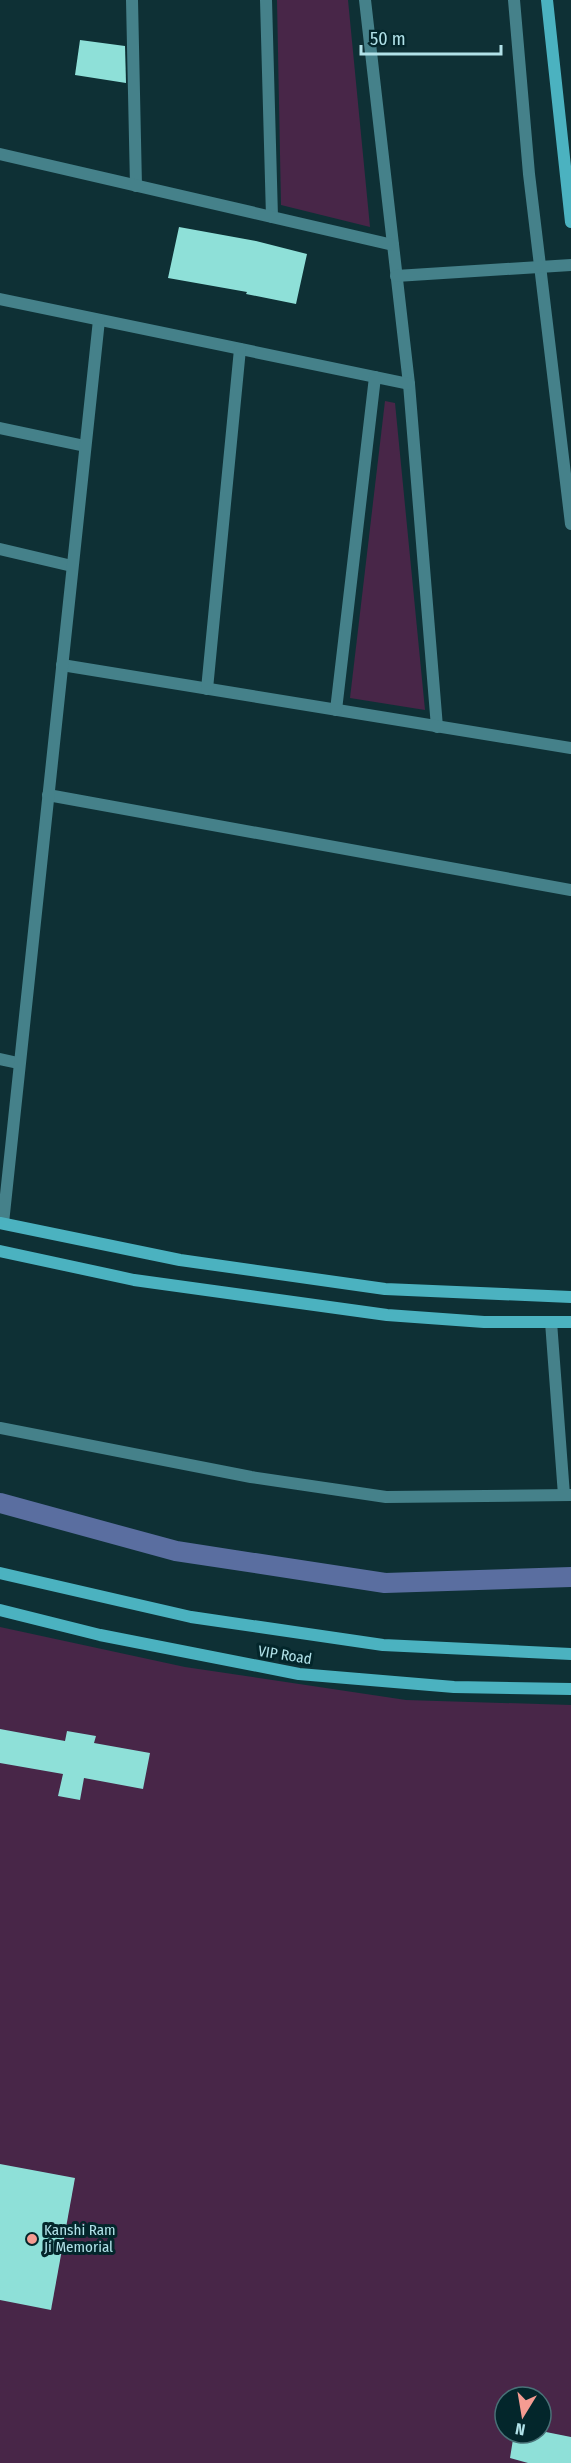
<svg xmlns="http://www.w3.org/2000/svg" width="571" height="2463" viewBox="0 0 571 2463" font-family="'Fira Sans Condensed',sans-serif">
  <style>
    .green { fill: #482648; fill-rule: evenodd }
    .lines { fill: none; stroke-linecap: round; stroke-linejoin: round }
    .canal { stroke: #5a6ea0; stroke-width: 20 }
    .building { fill: #8ee0d8 }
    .street { stroke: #45818a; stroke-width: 12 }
    .secondary { stroke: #4bb2c0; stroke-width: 12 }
    .poi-dot { fill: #f59c92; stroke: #03262b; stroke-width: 2 }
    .labels { text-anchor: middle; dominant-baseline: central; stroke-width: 6; stroke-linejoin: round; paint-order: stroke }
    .street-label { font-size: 15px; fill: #b1e1e8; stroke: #03262b }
    .poi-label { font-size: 15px; fill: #b1e1e8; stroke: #03262b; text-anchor: start }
  </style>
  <rect width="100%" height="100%" fill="#0e3035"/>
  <g class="green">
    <polygon points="277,0 348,0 370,227 281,205"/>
    <polygon points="385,401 395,403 425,710 350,698"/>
    <path d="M0,1627l185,40 221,33 165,5v758h-571zM505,2397h36v36h-36z"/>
  </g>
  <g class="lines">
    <polyline class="canal" points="0,1503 176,1551 385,1583 571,1577"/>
  </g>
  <g class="building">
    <polygon points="80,40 125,46 126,83 75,75"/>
    <polygon points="179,227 256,241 307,254 296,304 246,294 247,292 168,278"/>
    <polygon points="0,1729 65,1741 67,1731 96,1736 94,1743 150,1753 143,1789 84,1778 80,1800 58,1796 63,1774 0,1763"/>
    <polygon points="0,2164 75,2178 51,2310 0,2300"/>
    <polygon points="541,2431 571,2437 571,2463 528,2463 510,2458 514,2433 541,2433"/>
  </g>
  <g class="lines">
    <g class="street">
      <polyline points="132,0 136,186"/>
      <polyline points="266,0 272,217"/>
      <polyline points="365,0 409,384 437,727"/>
      <polyline points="514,0 529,174 571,524"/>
      <polyline points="0,154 393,245"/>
      <polyline points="396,276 571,265"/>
      <polyline points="0,299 409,384"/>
      <polyline points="0,428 85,446"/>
      <polyline points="0,549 72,566"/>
      <polyline points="62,665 571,748"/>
      <polyline points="207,689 240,349"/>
      <polyline points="336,710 375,377"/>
      <polyline points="48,795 571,890"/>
      <polyline points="0,1059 18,1063"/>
      <polyline points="3,1223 99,320"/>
      <polyline points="551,1322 564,1495"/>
      <polyline points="0,1428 251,1477 386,1497 571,1495"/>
    </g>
    <g class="secondary">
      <polyline points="547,0 571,222"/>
      <polyline points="0,1223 180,1260 385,1289 571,1297"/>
      <polyline points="0,1251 134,1280 387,1315 484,1322 571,1322"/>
      <polyline points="0,1573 191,1617 383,1645 571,1654"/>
      <polyline points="0,1610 100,1635 299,1674 454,1687 571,1689"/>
    </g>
  </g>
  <circle class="poi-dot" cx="32" cy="2239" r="6"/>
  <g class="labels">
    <g class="street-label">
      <text transform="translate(285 1655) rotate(9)">VIP Road</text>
    </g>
    <g class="poi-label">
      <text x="44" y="2230">Kanshi Ram<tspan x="44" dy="17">Ji Memorial</tspan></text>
    </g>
  </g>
  <g transform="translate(523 2415) rotate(191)"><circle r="28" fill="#03262b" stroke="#497177" stroke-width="1.5"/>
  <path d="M0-4.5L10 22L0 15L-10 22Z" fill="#f59c92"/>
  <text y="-9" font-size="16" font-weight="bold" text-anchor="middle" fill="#b1e1e8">N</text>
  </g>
  <path d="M361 45v9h140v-9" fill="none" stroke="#b1e1e8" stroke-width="3"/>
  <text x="370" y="45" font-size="18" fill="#b1e1e8" stroke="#03262b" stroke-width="4.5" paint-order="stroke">50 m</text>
</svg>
